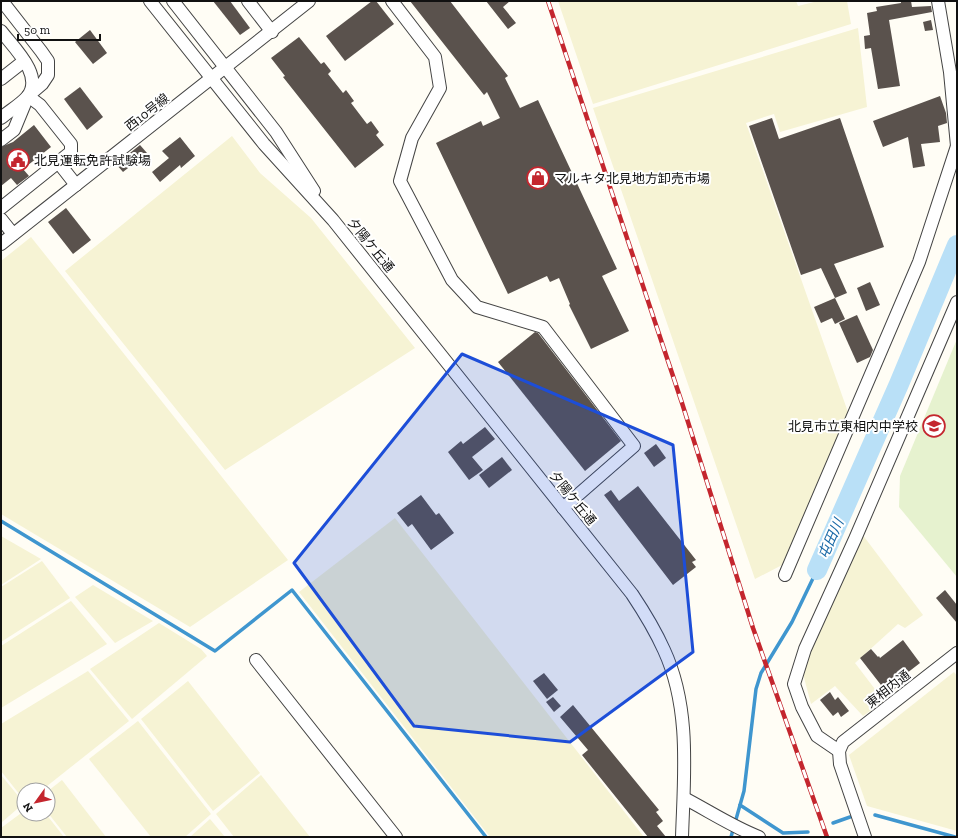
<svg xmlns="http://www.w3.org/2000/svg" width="958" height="838" viewBox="0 0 958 838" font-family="'Zilla Slab','Noto Sans JP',serif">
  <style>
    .farmland { fill: #f6f3d4 }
    .pitch { fill: #e6f2cf }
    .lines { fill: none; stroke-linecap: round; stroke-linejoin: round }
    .stream { stroke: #3f96cf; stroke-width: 3.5 }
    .river { stroke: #b9e0f7; stroke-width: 20 }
    .building { fill: #5a524d }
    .minor-casing { stroke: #444; stroke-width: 14 }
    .minor { stroke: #fff; stroke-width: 12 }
    .rail-casing { stroke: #c4262e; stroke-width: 4.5 }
    .rail { stroke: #fff; stroke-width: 3; stroke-dasharray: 9; stroke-linecap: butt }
    .marked { fill: #1d4ed8; fill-opacity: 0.2; stroke: #1d4ed8; stroke-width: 3; stroke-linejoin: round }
    .labels { text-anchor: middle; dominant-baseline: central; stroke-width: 4; stroke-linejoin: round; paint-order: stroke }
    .street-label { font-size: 13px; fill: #111; stroke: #fff }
    .poi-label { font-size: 13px; fill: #111; stroke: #fff; text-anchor: start }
    .water-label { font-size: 14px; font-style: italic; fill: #1768a6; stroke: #fff }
  </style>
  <rect width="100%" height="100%" fill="#fffdf5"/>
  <g class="farmland">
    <polygon points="558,1 796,1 798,6 818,1 847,1 851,24 593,104"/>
    <polygon points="858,28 867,107 780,132 774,114 746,123 849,415 784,564 755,579 593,108"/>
    <polygon points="232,136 260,173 311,218 415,348 225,470 65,271"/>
    <polygon points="31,237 288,560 190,627 1,514 1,261"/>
    <polygon points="395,518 644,837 490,837 299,592"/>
    <polygon points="862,534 923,615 905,628 898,624 855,663 884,701 863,716 835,686 811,704 802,670"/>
    <polygon points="1,536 41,559 1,585"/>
    <polygon points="42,561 70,598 1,642 1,587"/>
    <polygon points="93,585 153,621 115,643 75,597"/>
    <polygon points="71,601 107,644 1,708 1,646"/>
    <polygon points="159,623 201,649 207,656 132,719 90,669"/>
    <polygon points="88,671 129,721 42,790 24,790 24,800 1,771 1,724"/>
    <polygon points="954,672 957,676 957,831 867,806 849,755"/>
    <polygon points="188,681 260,773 213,811 141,719"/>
    <polygon points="138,721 211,814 185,837 151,837 89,759"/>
    <polygon points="1,775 24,803 1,823"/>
    <polygon points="261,775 310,837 234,837 216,814"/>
    <polygon points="62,780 106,837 67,837 48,813 48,791"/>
    <polygon points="24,811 24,814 46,814 64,837 1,837 1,828"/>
    <polygon points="210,819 225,837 190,837"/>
  </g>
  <polygon class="pitch" points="957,339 957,577 899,507 900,476"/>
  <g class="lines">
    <g class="stream">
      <polyline points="1,521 215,651 292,590 486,837"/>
      <polyline points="740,805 783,833 808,832"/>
      <polyline points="875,815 955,837"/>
      <polyline points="833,823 850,817"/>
      <polyline points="731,837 744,791 756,689 761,673 792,622 817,570"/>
    </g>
    <polyline class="river" points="817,570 899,384 957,245"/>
  </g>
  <g class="building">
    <polygon points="213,1 230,1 250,28 240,35"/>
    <polygon points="372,1 376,1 394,24 345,61 326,36"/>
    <polygon points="410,1 450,1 508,76 505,78 520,108 538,100 617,269 602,276 629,331 591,349 569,305 570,304 559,278 550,282 547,276 508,294 436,143 481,121 483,126 500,118 487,92 484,95"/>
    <polygon points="486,1 510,1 503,7 516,23 508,29"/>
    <polygon points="901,1 911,1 912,7 931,6 932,12 889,20 900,86 878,89 871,48 865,49 864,36 870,35 867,13 877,11 876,7 901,3"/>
    <polygon points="931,20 933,30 925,31 923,22"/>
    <polygon points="90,30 107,53 93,64 75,42"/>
    <polygon points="299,37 321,64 324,62 331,71 328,74 343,93 346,90 354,101 351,103 367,124 371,121 379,132 376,135 384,145 355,168 283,77 285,76 271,58"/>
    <polygon points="80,87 103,117 87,130 64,99"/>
    <polygon points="940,96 946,113 947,123 938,126 940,142 921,144 925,166 913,168 908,137 883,147 873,121"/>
    <polygon points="772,118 779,139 840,118 884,247 834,264 847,293 835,298 845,319 835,324 832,318 821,323 814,307 835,298 821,268 801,275 749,126"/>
    <polygon points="34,125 51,147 23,169 29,176 17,185 11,178 1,186 1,147 13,142"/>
    <polygon points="180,137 195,156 181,168 180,165 160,182 152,172 169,158 162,151"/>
    <polygon points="140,145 147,153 123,172 116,164"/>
    <polygon points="66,208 91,240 73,254 48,222"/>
    <polygon points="870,282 880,305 866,311 857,288"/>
    <polygon points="857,315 873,350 870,357 857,363 839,323"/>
    <polygon points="535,332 538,333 621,441 585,471 498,362"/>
    <polygon points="485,427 495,439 472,457 483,470 469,480 448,452 461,441 463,444"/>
    <polygon points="656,444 666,458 654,467 644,453"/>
    <polygon points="502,457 512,470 489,488 479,475"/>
    <polygon points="638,486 696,560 692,562 696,567 673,585 604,495 611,490 619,501"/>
    <polygon points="421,495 436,515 439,513 454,533 431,550 412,524 408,527 397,513"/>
    <polygon points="945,590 957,605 957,623 936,598"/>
    <polygon points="903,640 920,663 898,680 901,684 888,694 860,658 871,649 878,657 879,656 880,658"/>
    <polygon points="544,673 558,690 547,699 533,681"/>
    <polygon points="830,692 835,700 838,697 849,711 841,717 838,712 833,716 820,700"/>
    <polygon points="553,697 561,706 554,712 546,702"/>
    <polygon points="573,705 659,810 656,812 663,821 657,826 666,837 648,837 582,755 588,750 560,717"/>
  </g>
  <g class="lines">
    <g class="minor-casing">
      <g id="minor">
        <path d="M150,1l114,143 69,76 299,374c12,18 23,36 32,56 27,58 20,125 18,187"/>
        <polyline points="173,1 276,132 314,191"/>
        <polyline points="248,1 272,32"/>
        <polyline points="392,1 435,57 440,88 412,138 400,181 452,280 477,307 543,327 634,446 563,508"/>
        <polyline points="938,1 950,72 957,146"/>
        <path d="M1,31c12,16 44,45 26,66 -7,8 -18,14 -26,21"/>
        <polyline points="1,79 24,61"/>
        <polyline points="1,140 14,130 28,96 42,84 48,75 48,61 41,51 2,1"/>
        <polyline points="58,162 76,185"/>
        <polyline points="1,208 71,152 71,144 40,105 28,96"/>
        <polyline points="1,219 13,234"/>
        <polyline points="1,244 309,1"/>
        <polyline points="785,575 919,262 957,146"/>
        <polyline points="256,660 396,837"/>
        <polyline points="839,751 817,736 802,707 794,684 805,649 855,539 957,302"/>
        <polyline points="839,751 843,742 957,653"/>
        <polyline points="839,751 840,764 865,837"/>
        <path d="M684,798c25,13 49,29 75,39"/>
      </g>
    </g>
    <use href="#minor" class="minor"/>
    <g class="rail-casing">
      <polyline id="rail" points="548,1 682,403 753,628 827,837"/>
    </g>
    <use href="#rail" class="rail"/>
  </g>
  <path class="marked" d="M462,354l211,91 20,207 -123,90 -156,-16 -120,-163z"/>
  <defs>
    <g id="civic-ring" transform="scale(1.15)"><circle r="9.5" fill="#fff" stroke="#c4262e" stroke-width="1.5"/><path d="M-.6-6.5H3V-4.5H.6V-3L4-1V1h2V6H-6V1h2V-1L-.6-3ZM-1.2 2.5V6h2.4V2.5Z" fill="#c4262e"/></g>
    <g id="shop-ring" transform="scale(1.15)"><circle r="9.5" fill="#fff" stroke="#c4262e" stroke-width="1.5"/><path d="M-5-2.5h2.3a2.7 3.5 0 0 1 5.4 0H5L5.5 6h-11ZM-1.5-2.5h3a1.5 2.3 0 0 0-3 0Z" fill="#c4262e"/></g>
    <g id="school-ring" transform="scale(1.15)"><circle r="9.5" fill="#fff" stroke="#c4262e" stroke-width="1.5"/><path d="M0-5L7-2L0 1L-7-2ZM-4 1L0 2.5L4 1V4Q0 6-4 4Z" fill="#c4262e"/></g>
  </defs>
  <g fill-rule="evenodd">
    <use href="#civic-ring" x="18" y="160"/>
    <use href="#shop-ring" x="538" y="178"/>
    <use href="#school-ring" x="934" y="426"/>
  </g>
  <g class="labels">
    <g class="street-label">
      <text transform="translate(147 112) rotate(-38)">西10号線</text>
      <text transform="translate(371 245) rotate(51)">夕陽ケ丘通</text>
      <text transform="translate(573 498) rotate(51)">夕陽ケ丘通</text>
      <text transform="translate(888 689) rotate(-38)">東相内通</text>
    </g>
    <g class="poi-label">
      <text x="34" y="160">北見運転免許試験場</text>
      <text x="554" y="178">マルキタ北見地方卸売市場</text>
      <text x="918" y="426" text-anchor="end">北見市立東相内中学校</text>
    </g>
    <g class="water-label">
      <text transform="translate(831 539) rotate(-66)">屯田川</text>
    </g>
  </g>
  <rect width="958" height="838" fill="none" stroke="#111111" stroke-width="4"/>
  <g transform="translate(36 802) rotate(237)"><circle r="19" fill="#ffffff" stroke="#a0a0a0"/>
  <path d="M0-3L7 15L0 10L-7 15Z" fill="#c4262e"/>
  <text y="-6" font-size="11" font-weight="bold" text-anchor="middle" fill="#111111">N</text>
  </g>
  <path d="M18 34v6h82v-6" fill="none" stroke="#111111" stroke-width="2"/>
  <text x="24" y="34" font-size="12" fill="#111111" stroke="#ffffff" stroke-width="3" paint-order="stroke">50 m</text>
</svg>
